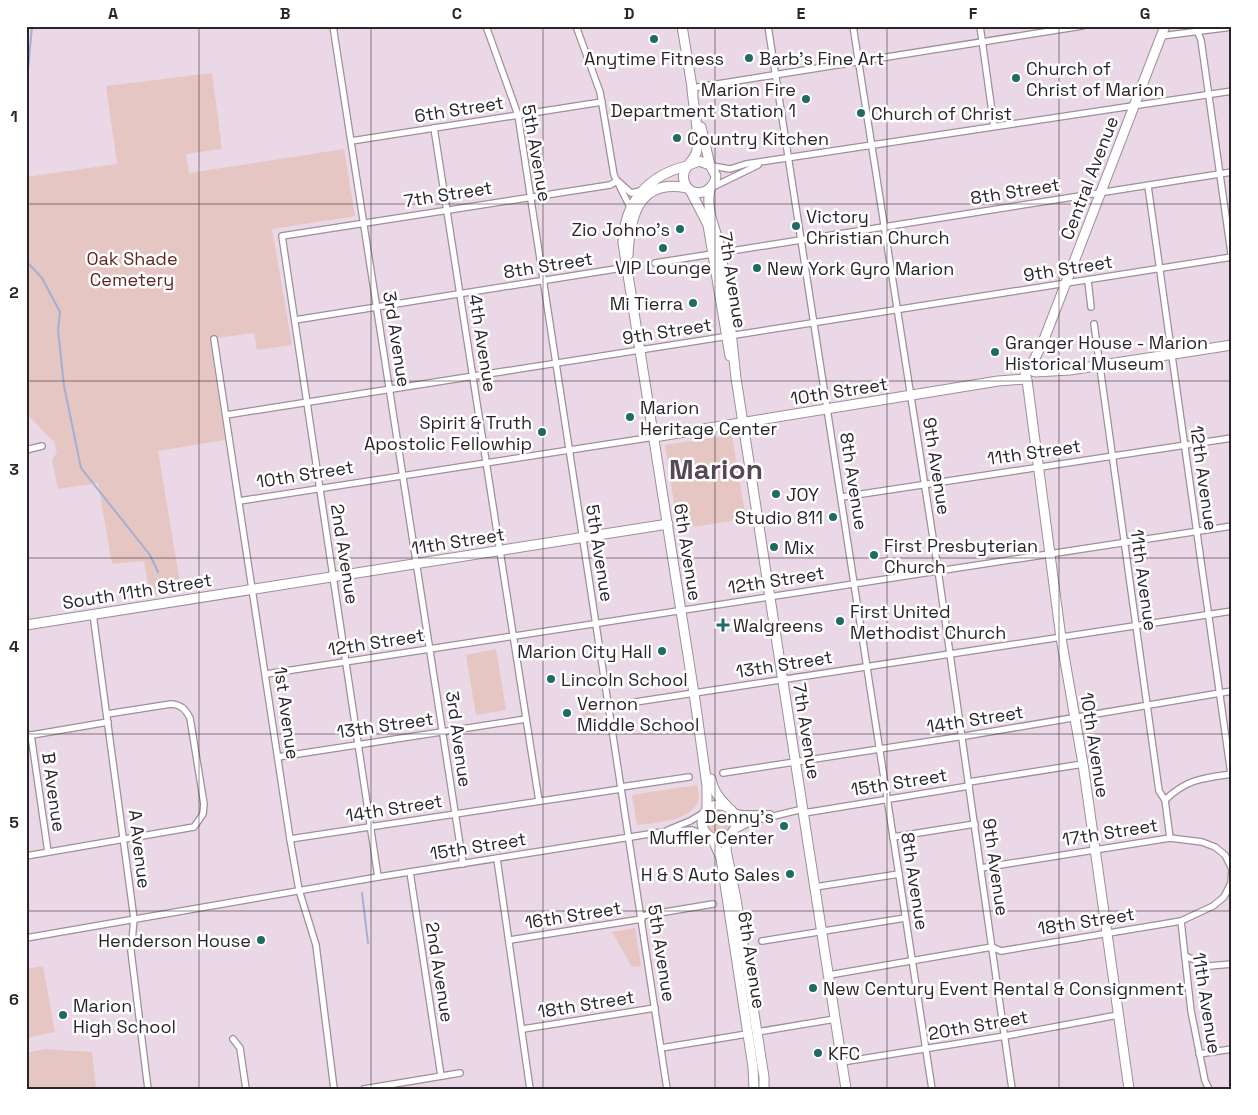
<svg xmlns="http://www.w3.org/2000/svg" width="1258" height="1115" viewBox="0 0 1258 1115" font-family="'Space Grotesk',sans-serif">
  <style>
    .green { fill: #e5c6c2 }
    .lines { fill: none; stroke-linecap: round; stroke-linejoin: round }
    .stream { stroke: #a4aed5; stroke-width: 2 }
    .street-casing { stroke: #9e8e9c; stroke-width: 8 }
    .secondary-casing { stroke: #9e8e9c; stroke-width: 11 }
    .primary-casing { stroke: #9e8e9c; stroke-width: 11 }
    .street { stroke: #fff; stroke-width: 5.5 }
    .secondary { stroke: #fff; stroke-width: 9 }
    .primary { stroke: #fff; stroke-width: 9 }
    .grid { fill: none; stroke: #2b252a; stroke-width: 1; stroke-opacity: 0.55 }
    .poi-dot { fill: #1f6a65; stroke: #fff; stroke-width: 2 }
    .labels { text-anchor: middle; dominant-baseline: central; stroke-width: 5; stroke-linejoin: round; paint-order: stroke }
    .poi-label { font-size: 18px; fill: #2b252a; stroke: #fff; text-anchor: start }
    .street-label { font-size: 18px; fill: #2b252a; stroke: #fff }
    .park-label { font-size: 18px; fill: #622722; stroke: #fff }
    .town-label { font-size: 28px; font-weight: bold; fill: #574855; stroke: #fff }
    .neatline { fill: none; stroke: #2b252a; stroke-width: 2 }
    .grid-label { font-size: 16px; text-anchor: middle; font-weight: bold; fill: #2b252a }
  </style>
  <rect width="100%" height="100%" fill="#ead8e7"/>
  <g class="green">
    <polygon points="212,73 222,149 186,154 189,173 344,149 355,216 272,229 292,345 257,350 254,333 210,339 225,440 158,451 181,589 150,596 144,561 112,564 98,483 58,489 52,460 57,452 54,442 26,413 26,177 117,164 106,86"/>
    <polygon points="732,435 746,519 678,529 665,445"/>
    <polygon points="496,649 506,710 476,715 466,655"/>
    <polygon points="594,704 598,729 585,732 581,707"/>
    <path d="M697,785c1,5 3,12 1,16 -6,20 -44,22 -61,24l-5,-30z"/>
    <circle cx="719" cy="822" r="12"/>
    <polygon points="635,928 641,966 632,967 612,932"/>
    <polygon points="43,966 55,1032 26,1038 26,969"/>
    <polygon points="45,1049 92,1052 96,1089 26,1089 26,1053"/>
  </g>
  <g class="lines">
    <g class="stream">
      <polyline points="26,92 32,26"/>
      <polyline points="26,261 42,278 60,312 58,330 64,386 81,468 150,555 158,572"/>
      <polyline points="362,893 368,943"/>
    </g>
    <g class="street-casing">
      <g id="street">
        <polyline points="333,26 463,864"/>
        <polyline points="486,26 518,115 667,1089"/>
        <polyline points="576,26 600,92 614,175 630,207"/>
        <polyline points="768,26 932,1089"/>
        <polyline points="853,26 938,570 1012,1089"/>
        <polyline points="980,26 994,126"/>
        <polyline points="1198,33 1201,40 1232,260"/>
        <polyline points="1161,36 1232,27"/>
        <polyline points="692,88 1082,26"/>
        <polyline points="434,128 539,801"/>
        <polyline points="351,141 602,102"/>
        <polyline points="712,166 730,169 746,164 1232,91"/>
        <polyline points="619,182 631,193 640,191"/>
        <polyline points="1148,186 1231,774"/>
        <polyline points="711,188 758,165"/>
        <polyline points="655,263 1232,172"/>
        <polyline points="1088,281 1091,307"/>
        <polyline points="295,320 628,267"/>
        <polyline points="1094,324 1159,791 1165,800 1170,838"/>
        <polyline points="214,339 290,839 299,890 316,945 334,1089"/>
        <polyline points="226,415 1232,257"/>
        <polyline points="26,450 42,446"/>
        <polyline points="842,497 1232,438"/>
        <polyline points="239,501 654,437"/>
        <polyline points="93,614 134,919 131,951 148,1089"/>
        <polyline points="266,674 1232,526"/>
        <polyline points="609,706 1232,611"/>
        <polyline points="31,735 48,852"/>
        <polyline points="26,736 108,722"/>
        <polyline points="278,757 526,719"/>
        <polyline points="723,773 971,735 1232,691"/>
        <polyline points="969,782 1083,764"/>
        <polyline points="621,787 689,777"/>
        <path d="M1165,800c22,-21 38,-22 67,-26"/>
        <polyline points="733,812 742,814 770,814"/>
        <polyline points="804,813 969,786"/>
        <polyline points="668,830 690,821 705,812"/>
        <polyline points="735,830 753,821 803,809"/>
        <polyline points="893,837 975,824"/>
        <polyline points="290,839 621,789"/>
        <path d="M26,856l168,-29 9,-13 1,-10 -14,-86c-5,-9 -8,-13 -19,-14l-64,10"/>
        <polyline points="497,859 530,1089"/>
        <polyline points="410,872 441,1076"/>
        <polyline points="378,877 282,236 610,185 617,181"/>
        <polyline points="815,887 899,874"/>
        <polyline points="641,916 713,904"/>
        <polyline points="1181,921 1191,1011 1205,1081 1209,1089"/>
        <polyline points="26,938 378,877 662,832 692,830 709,836"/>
        <polyline points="510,940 642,919"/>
        <polyline points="762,941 905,918"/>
        <polyline points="1185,956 1209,966 1232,964"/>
        <polyline points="829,975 992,947 1001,951 1181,921 1213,906 1224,897 1231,883 1232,869 1225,855 1215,847 1202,842 1170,838 981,868"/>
        <polyline points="523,1029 655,1008"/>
        <polyline points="757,1032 835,1019"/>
        <polyline points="233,1039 240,1048 246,1089"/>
        <polyline points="661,1048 747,1034"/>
        <polyline points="1199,1054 1232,1049"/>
        <polyline points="842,1062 1005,1036 1118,1015"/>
        <polyline points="364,1089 460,1073"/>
      </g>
    </g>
    <g class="secondary-casing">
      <g id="secondary">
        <path d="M710,189c-5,23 7,41 11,63 6,42 11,84 15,126l110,711"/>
        <polyline points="690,190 708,225 730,356"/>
        <polyline points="1029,370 1043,342 1165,26"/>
        <polyline points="1033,371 1027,370 1025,375 1027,380 1061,638 1083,764 1129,1089"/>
        <polyline points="1035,372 1070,370 1232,345"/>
        <polyline points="654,437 998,381 1026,379"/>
        <polyline points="26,625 668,524"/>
      </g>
    </g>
    <g class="primary-casing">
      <g id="primary">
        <polyline points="682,26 693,93"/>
        <polyline points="701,127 710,165"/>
        <path d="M689,165l10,-4 11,4 6,11c-2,18 -26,24 -32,5 -4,-13 11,-19 13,-31 3,-19 -4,-43 -5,-62"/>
        <path d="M687,166c-39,9 -63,37 -64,77l72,457 12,86v24"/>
        <path d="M628,255c2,-39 11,-77 59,-67"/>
        <path d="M711,779c2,11 7,19 16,27"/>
        <circle cx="719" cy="822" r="17"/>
        <polyline points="712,838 721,858 753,1067 754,1089"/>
        <polyline points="727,838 726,850 736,899 764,1077 764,1089"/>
      </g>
    </g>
    <use href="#street" class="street"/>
    <use href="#secondary" class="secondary"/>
    <use href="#primary" class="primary"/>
  </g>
  <path class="grid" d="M199,26v1063M371,26v1063M543,26v1063M715,26v1063M887,26v1063M1059,26v1063M26,204h1206M26,381h1206M26,558h1206M26,734h1206M26,911h1206"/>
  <g class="poi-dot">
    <circle cx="654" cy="39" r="5"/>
    <circle cx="749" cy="58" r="5"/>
    <circle cx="1016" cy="78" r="5"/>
    <circle cx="806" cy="99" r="5"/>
    <circle cx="861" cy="113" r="5"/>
    <circle cx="677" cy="138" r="5"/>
    <circle cx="796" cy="226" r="5"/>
    <circle cx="680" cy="229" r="5"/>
    <circle cx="663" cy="248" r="5"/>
    <circle cx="757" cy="268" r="5"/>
    <circle cx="693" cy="303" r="5"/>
    <circle cx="995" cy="352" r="5"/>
    <circle cx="630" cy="417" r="5"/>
    <circle cx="542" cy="432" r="5"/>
    <circle cx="776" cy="494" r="5"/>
    <circle cx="833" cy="517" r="5"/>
    <circle cx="774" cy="547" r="5"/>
    <circle cx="874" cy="555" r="5"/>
    <circle cx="840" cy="621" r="5"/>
    <path d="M720.5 617.5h5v5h5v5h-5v5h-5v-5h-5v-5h5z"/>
    <circle cx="662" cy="651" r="5"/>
    <circle cx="551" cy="679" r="5"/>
    <circle cx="567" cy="713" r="5"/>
    <circle cx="784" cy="826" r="5"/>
    <circle cx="790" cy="874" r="5"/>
    <circle cx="261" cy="940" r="5"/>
    <circle cx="813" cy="988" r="5"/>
    <circle cx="63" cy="1015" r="5"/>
    <circle cx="818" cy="1053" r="5"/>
  </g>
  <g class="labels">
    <g class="poi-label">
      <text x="654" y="58" text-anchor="middle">Anytime Fitness</text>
      <text x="759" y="58">Barb's Fine Art</text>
      <text x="1026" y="68">Church of<tspan x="1026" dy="21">Christ of Marion</tspan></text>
      <text x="796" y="89" text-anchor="end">Marion Fire<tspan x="796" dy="21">Department Station 1</tspan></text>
      <text x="871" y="113">Church of Christ</text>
      <text x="687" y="138">Country Kitchen</text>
      <text x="806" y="216">Victory<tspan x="806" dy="21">Christian Church</tspan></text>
      <text x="670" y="229" text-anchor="end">Zio Johno's</text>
      <text x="663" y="267" text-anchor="middle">VIP Lounge</text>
      <text x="767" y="268">New York Gyro Marion</text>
      <text x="683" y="303" text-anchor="end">Mi Tierra</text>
      <text x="1005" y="342">Granger House - Marion<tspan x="1005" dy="21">Historical Museum</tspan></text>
      <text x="640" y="407">Marion<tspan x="640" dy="21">Heritage Center</tspan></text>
      <text x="532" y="422" text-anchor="end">Spirit &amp; Truth<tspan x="532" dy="21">Apostolic Fellowhip</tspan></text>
      <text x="786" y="494">JOY</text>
      <text x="823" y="517" text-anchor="end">Studio 811</text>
      <text x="884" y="545">First Presbyterian<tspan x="884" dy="21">Church</tspan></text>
      <text x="784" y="547">Mix</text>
      <text x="850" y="611">First United<tspan x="850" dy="21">Methodist Church</tspan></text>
      <text x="733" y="625">Walgreens</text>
      <text x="652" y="651" text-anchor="end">Marion City Hall</text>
      <text x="561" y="679">Lincoln School</text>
      <text x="577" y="703">Vernon<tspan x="577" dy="21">Middle School</tspan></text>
      <text x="774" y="816" text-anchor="end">Denny's<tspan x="774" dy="21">Muffler Center</tspan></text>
      <text x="780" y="874" text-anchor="end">H &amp; S Auto Sales</text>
      <text x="251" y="940" text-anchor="end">Henderson House</text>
      <text x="823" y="988">New Century Event Rental &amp; Consignment</text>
      <text x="73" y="1005">Marion<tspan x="73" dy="21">High School</tspan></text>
      <text x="828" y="1053">KFC</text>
    </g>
    <g class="street-label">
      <text transform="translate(459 109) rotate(-9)">6th Street</text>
      <text transform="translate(537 153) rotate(80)">5th Avenue</text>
      <text transform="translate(1089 178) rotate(-69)">Central Avenue</text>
      <text transform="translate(1015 191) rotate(-9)">8th Street</text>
      <text transform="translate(448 194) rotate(-9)">7th Street</text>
      <text transform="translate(548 265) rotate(-9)">8th Street</text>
      <text transform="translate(1068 268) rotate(-9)">9th Street</text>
      <text transform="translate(733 280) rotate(81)">7th Avenue</text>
      <text transform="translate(667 331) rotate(-9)">9th Street</text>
      <text transform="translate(397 339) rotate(81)">3rd Avenue</text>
      <text transform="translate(483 343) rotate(81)">4th Avenue</text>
      <text transform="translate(839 391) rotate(-9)">10th Street</text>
      <text transform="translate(1034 452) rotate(-8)">11th Street</text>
      <text transform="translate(937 466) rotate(81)">9th Avenue</text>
      <text transform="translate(305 474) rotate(-9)">10th Street</text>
      <text transform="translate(1204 478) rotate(82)">12th Avenue</text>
      <text transform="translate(854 481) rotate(81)">8th Avenue</text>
      <text transform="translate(458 541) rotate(-9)">11th Street</text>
      <text transform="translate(688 552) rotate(81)">6th Avenue</text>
      <text transform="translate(600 553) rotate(81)">5th Avenue</text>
      <text transform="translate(345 554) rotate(81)">2nd Avenue</text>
      <text transform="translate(776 580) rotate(-9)">12th Street</text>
      <text transform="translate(1144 580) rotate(82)">11th Avenue</text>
      <text transform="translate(137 591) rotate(-9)">South 11th Street</text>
      <text transform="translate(376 642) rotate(-9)">12th Street</text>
      <text transform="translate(784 664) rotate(-9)">13th Street</text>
      <text transform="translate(287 713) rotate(82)">1st Avenue</text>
      <text transform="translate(975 719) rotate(-9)">14th Street</text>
      <text transform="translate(385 725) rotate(-8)">13th Street</text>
      <text transform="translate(807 731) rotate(81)">7th Avenue</text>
      <text transform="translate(459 739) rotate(82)">3rd Avenue</text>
      <text transform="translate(1095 745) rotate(81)">10th Avenue</text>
      <text transform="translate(899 782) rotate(-9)">15th Street</text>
      <text transform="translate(54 792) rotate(82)">B Avenue</text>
      <text transform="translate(394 808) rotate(-9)">14th Street</text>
      <text transform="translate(1110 832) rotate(-9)">17th Street</text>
      <text transform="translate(478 846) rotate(-9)">15th Street</text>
      <text transform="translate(140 849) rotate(83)">A Avenue</text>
      <text transform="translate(996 867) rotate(82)">9th Avenue</text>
      <text transform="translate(915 881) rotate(81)">8th Avenue</text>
      <text transform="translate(573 915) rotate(-9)">16th Street</text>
      <text transform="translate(1086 921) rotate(-9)">18th Street</text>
      <text transform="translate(662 953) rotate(81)">5th Avenue</text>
      <text transform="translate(752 960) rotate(81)">6th Avenue</text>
      <text transform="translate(440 972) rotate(81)">2nd Avenue</text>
      <text transform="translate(1207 1003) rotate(81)">11th Avenue</text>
      <text transform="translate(586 1004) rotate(-9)">18th Street</text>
      <text transform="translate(978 1025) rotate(-10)">20th Street</text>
    </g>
    <g class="park-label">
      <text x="132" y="258">Oak Shade<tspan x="132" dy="21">Cemetery</tspan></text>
    </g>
    <g class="town-label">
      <text x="716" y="469">Marion</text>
    </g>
  </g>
  <rect width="1258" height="1115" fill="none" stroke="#ffffff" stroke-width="55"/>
  <rect x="28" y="28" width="1202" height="1060" class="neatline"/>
  <g class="grid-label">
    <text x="113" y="19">A</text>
    <text x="285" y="19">B</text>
    <text x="457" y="19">C</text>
    <text x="629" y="19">D</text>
    <text x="801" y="19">E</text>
    <text x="973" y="19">F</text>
    <text x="1145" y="19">G</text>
    <text x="14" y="122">1</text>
    <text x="14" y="298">2</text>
    <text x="14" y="475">3</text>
    <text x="14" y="652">4</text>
    <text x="14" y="828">5</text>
    <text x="14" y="1005">6</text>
  </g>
</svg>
